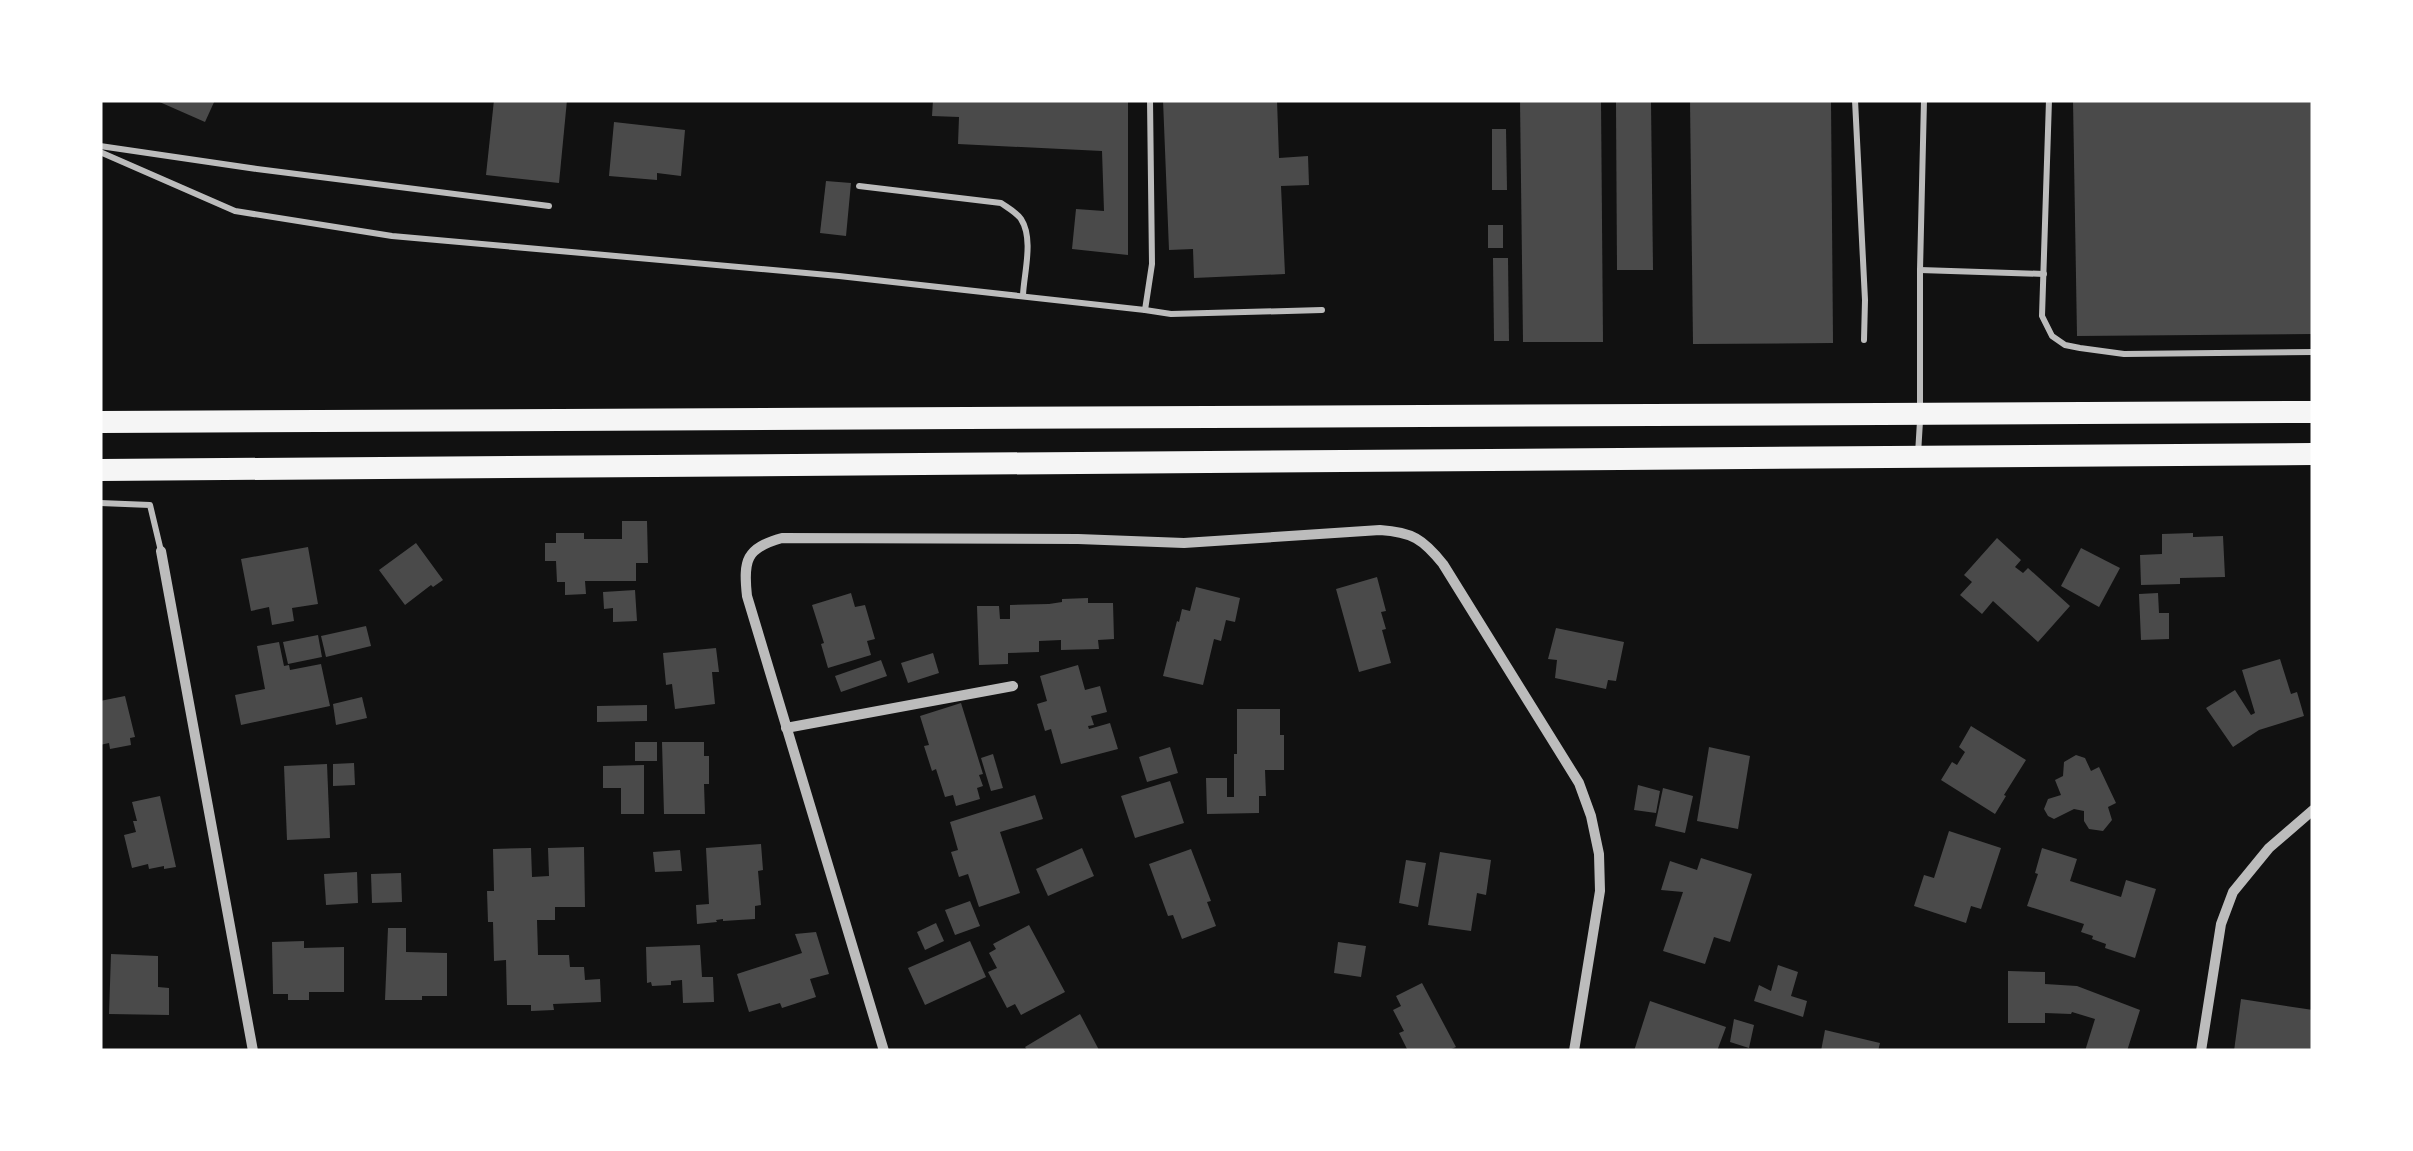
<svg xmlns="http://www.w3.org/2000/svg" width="2413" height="1151" viewBox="0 0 2413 1151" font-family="'Playfair Display',serif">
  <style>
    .building { fill: #4a4a4a }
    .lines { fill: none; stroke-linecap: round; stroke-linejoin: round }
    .service { stroke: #bcbcbc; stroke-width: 6 }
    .minor { stroke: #bcbcbc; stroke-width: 10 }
    .trunk { stroke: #f5f5f5; stroke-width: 22 }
  </style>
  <rect width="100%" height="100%" fill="#111"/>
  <g class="building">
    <polygon points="155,100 215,100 205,122"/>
    <polygon points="494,100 567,100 559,183 486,175"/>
    <polygon points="933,100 1128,100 1128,255 1072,249 1076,209 1104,211 1102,151 958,144 959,117 932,116"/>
    <polygon points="1163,100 1277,100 1279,158 1308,156 1309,185 1281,186 1285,274 1194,278 1193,249 1169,250"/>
    <polygon points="1520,100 1601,100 1603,342 1523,342"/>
    <polygon points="1690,100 1831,100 1833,343 1693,344"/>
    <polygon points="2073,100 2313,100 2313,334 2077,336"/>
    <polygon points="1616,102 1651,102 1653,270 1617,270"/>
    <polygon points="614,122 685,130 681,176 657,173 657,180 609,176"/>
    <polygon points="1492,129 1506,129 1507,190 1492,190"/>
    <polygon points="826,181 851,183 846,236 820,233"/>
    <rect x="1488" y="225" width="15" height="23"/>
    <polygon points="1493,258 1508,258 1509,341 1494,341"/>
    <polygon points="622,521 647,521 648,563 636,563 636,581 585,581 586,594 565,595 565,582 557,582 556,561 545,561 545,543 556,543 556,533 584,533 584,539 622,539"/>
    <polygon points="2193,533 2193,537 2223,536 2225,577 2180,578 2180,584 2141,585 2140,555 2162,554 2162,534"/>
    <polygon points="1997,538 2021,560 2015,567 2023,573 2028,568 2070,606 2038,642 1993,601 1982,614 1960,595 1972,582 1964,575"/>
    <polygon points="416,543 443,580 433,587 431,585 405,605 379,570"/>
    <polygon points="308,547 318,604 292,608 294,621 272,625 269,607 251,611 241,559"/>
    <polygon points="2081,548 2120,568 2099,607 2061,586"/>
    <polygon points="1377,577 1386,611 1381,612 1386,629 1382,630 1391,663 1359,672 1336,589"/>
    <polygon points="1196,587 1240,598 1235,622 1226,620 1221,641 1214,639 1203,685 1163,676 1177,621 1179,622 1182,609 1190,611"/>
    <polygon points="635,590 637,621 613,622 613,608 604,609 603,592"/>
    <polygon points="851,593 855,607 865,605 875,639 867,641 871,655 828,668 821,644 824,643 812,605"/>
    <polygon points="2158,593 2159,613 2169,613 2169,639 2141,640 2139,594"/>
    <polygon points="1088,598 1088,603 1113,603 1114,639 1098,640 1099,649 1061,650 1061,640 1039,641 1039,652 1008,653 1008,664 979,665 977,606 999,606 1000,619 1010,619 1010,605 1049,604 1062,602 1062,599"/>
    <polygon points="366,626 371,646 326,657 321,636"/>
    <polygon points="1556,628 1624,642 1616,681 1608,680 1606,689 1555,678 1557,660 1548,659"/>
    <polygon points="318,635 322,657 288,664 283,642"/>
    <polygon points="279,642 284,666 289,665 290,670 321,664 330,706 241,725 235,695 265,689 257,646"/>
    <polygon points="716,648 719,672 712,672 715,704 675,709 672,684 666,685 663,653"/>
    <polygon points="933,653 939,673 908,683 901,663"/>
    <polygon points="2280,659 2291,694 2297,692 2304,716 2259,730 2233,747 2206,708 2235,690 2251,715 2255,713 2242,670"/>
    <polygon points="881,660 887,676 841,692 835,676"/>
    <polygon points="1078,665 1085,690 1100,686 1107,712 1091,716 1094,725 1088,726 1089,729 1110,723 1118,749 1061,764 1051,729 1045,731 1037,704 1047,701 1040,676"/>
    <polygon points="125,696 135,737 130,738 131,745 110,749 109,743 100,745 100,701"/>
    <polygon points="362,697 367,718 336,725 333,704"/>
    <polygon points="961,703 983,774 979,775 983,786 977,788 980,799 956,806 953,795 945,797 936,769 932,771 924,746 929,745 920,716"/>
    <polygon points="647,705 647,721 597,722 597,706"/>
    <polygon points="1237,709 1280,709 1280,735 1284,735 1284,770 1265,770 1266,796 1259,796 1259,813 1207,814 1206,778 1227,778 1227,797 1234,797 1234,754 1237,754"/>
    <polygon points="1971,726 2026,760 2004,795 2006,796 1995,814 1941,780 1952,762 1957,765 1965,752 1959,747"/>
    <rect x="635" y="742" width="22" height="19"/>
    <polygon points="662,742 704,742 704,756 709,756 709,784 704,784 705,814 664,814"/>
    <polygon points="1170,747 1178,773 1147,782 1139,757"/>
    <polygon points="1709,747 1750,756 1738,829 1697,821"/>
    <polygon points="993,754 1003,788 991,791 981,758"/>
    <polygon points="2076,755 2085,758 2091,771 2099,767 2116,803 2108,807 2112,820 2103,831 2089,829 2084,821 2084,811 2074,809 2054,819 2048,816 2044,809 2048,799 2061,795 2055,780 2063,776 2064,762"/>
    <polygon points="354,763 355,785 333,786 333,764"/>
    <polygon points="327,764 330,838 287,840 284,766"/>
    <polygon points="644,765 644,814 621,814 621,788 603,788 603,766"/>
    <polygon points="1170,781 1184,823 1135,838 1121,796"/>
    <polygon points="1638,785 1660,791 1656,813 1634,810"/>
    <polygon points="1663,788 1693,796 1685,833 1655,826"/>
    <polygon points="1035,795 1043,819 1000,832 1020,893 979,907 968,874 959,877 951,852 958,850 950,822"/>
    <polygon points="160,796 176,867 164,869 164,866 149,869 148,864 132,868 124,835 136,832 133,821 137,821 132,802"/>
    <polygon points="1949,831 2001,848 1981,909 1971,906 1966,923 1914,906 1924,875 1934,878"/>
    <polygon points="761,844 763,870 758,871 761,905 755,906 755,919 723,921 723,919 716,920 717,922 697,924 696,905 709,904 706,848"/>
    <polygon points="584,847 585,907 555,907 555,920 537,920 538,955 569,955 570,967 584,967 585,980 600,979 601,1002 553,1004 554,1010 531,1011 531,1005 507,1005 506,960 494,961 493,922 488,922 487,891 494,891 493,849 531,848 532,877 549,876 548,848"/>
    <polygon points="1082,848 1094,876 1048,896 1036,869"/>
    <polygon points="2042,848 2077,859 2070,881 2121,897 2126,880 2156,889 2135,958 2105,948 2106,944 2092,939 2093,936 2081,932 2084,924 2027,906 2038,874 2035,873"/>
    <polygon points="1191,849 1211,901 1207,902 1216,926 1182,939 1173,915 1168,916 1149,864"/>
    <polygon points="680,850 682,871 655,872 653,852"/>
    <polygon points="1440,852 1491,860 1486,895 1477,893 1471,931 1428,925"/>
    <polygon points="1701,858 1752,874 1730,942 1714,937 1705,964 1663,951 1683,892 1661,890 1670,861 1697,870"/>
    <polygon points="1406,860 1426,863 1418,907 1399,903"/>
    <polygon points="357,872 358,903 326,905 324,874"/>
    <polygon points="401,873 402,902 372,903 371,874"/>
    <polygon points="970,901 980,926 955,935 945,910"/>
    <polygon points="936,923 944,941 925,950 917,932"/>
    <polygon points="1029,925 1065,992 1021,1015 1015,1004 1007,1008 988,972 997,968 989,953 996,949 993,944"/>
    <polygon points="388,928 406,928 406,952 447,953 447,996 422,996 422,1000 385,1000"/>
    <polygon points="816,932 829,974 810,979 816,997 782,1008 780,1003 749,1012 737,974 802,953 795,934"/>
    <polygon points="304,941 304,948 344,947 344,992 309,992 309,1000 288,1000 288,994 273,994 272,942"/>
    <polygon points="970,941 986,977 925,1005 908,968"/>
    <polygon points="1338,942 1366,946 1361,977 1334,973"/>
    <polygon points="700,945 702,977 713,977 714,1002 683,1003 682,980 671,981 671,985 652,986 651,982 647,983 646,947"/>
    <polygon points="111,954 158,956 158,987 169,988 169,1015 109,1014"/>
    <polygon points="1778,965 1798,972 1791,996 1807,1001 1803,1017 1754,1001 1759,985 1771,991"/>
    <polygon points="2008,971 2045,972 2045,984 2077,986 2140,1010 2127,1051 2085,1051 2095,1019 2072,1012 2071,1014 2045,1013 2045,1023 2008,1023"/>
    <polygon points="1422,983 1456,1047 1447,1051 1408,1051 1399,1033 1404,1031 1393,1010 1401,1006 1396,996"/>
    <polygon points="2241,999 2313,1010 2313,1051 2234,1051"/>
    <polygon points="1650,1001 1726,1027 1717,1051 1634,1051"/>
    <polygon points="1080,1014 1099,1050 1028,1051 1025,1047"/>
    <polygon points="1734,1019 1754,1025 1749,1048 1730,1042"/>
    <polygon points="1825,1030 1880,1043 1878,1051 1821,1051"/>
  </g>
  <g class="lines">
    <g class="service">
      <polyline points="1855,100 1865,300 1864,340"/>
      <polyline points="2049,100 2042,316 2052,336 2065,345 2080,348 2124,354 2313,352"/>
      <polyline points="100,146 257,169 549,206"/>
      <polyline points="100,152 235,211 392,236 839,276 1145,310 1152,264 1150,100"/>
      <path d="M859,186l142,17c7,5 15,9 20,16 13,20 3,54 2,76"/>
      <polyline points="1920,270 2044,274"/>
      <polyline points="1145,310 1171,314 1322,310"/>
      <polyline points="1920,409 1920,270 1924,100"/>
      <polyline points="1918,454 1920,421"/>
      <polyline points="100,503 150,505 161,551"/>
    </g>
    <g class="minor">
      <polyline points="161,551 253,1051"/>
      <polyline points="786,728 1013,686"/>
      <path d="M884,1051l-137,-455c-4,-36 -1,-48 35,-58l296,1 106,4 196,-13c32,2 43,9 63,34l136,219 12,33 8,38 1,37 -26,160"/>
      <polyline points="2201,1051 2221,924 2233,892 2269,848 2313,810"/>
    </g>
    <g class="trunk">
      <polyline points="100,422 2313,412"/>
      <polyline points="100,470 2313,454"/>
    </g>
  </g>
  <rect width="2413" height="1151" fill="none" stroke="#ffffff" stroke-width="205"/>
</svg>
